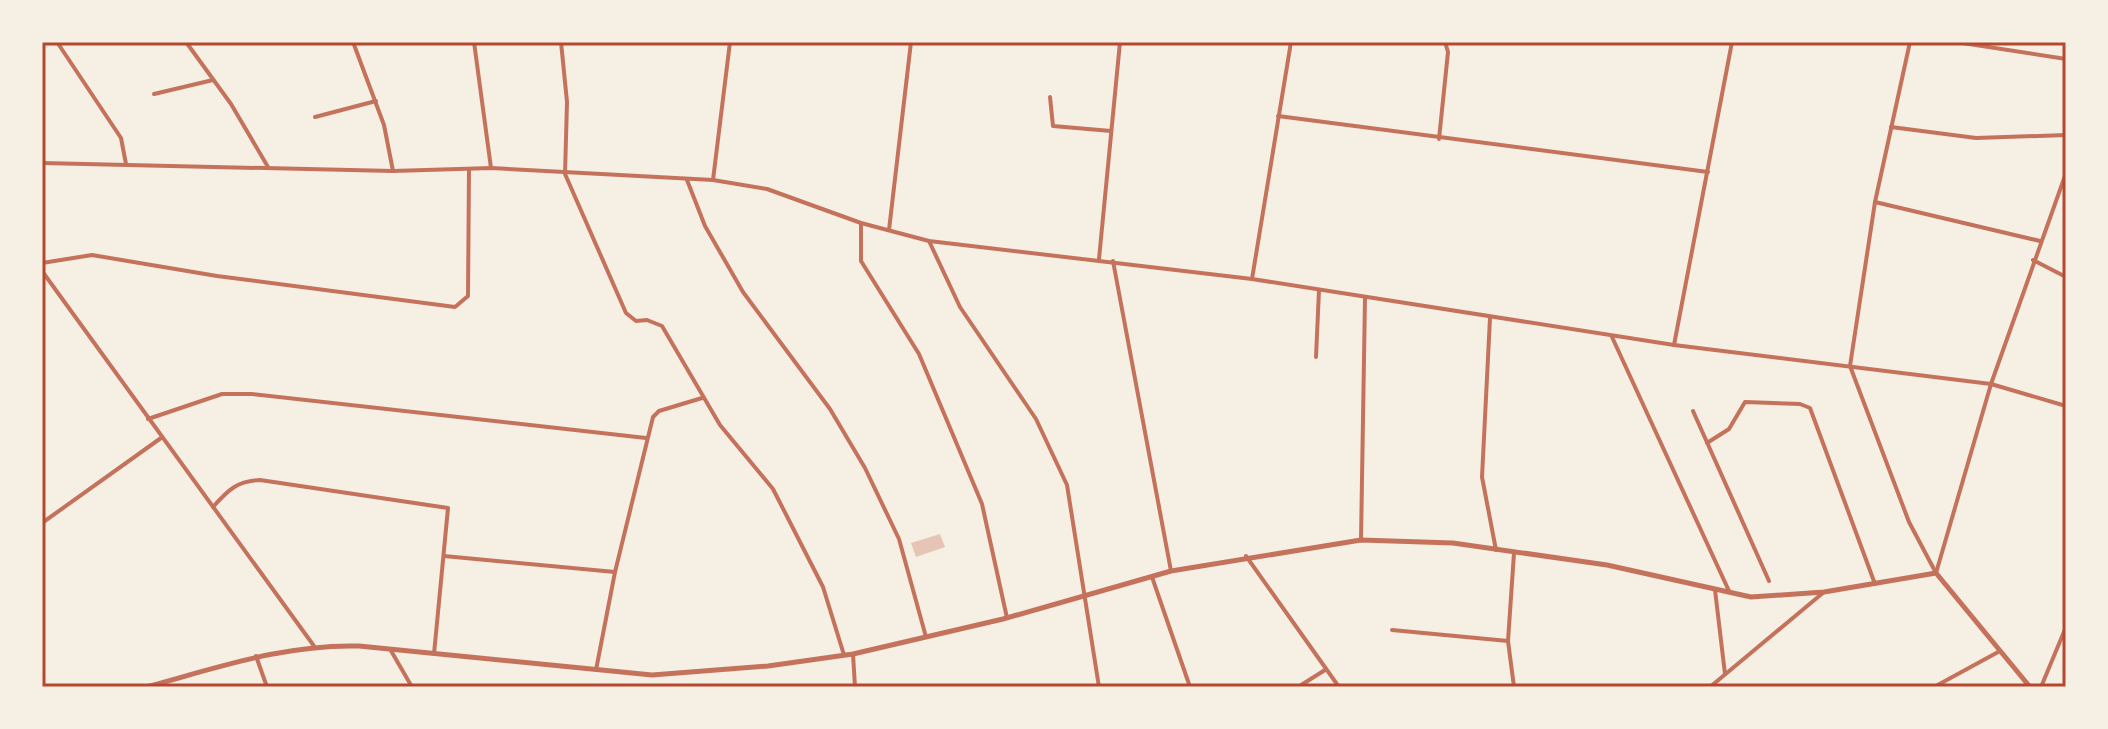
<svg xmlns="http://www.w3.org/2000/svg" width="2108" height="729" viewBox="0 0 2108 729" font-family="Arial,sans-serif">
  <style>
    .building { fill: #e6c5b7 }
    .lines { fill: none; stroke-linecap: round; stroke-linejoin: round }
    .minor { stroke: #c5725c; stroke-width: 4 }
    .tertiary { stroke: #c5725c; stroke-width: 5 }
    .neatline { fill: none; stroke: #b5482f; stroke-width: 3 }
  </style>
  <rect width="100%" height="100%" fill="#f6efe4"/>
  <polygon class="building" points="940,534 945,547 916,557 911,543"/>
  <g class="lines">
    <g class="minor">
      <polyline points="57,42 121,138 126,164"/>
      <polyline points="186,42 231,104 268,167"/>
      <polyline points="353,42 384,125 393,171"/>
      <polyline points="474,42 491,168"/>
      <polyline points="561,42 567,102 565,174 626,313 636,321 647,320 662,326 720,425 773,489 823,587 844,655"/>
      <polyline points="1910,42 1875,202 1850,366 1909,522 1936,573"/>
      <polyline points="1956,42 2066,59"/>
      <polyline points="154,94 213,80"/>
      <polyline points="1050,97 1053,126 1111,131"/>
      <polyline points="1278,116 1708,172"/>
      <polyline points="315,117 376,101"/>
      <polyline points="1891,127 1976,138 2066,135"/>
      <polyline points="1439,139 1448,52 1445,42"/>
      <polyline points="42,163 393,171 491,168 713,180 767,189 861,223 929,241 1252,279 1674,345 1991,384 2066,406"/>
      <polyline points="687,180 705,226 743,292 830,409 865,468 899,539 926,637"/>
      <polyline points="713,180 730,42"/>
      <polyline points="1875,202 2040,241"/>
      <polyline points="861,223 861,261 919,354 982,504 1007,618"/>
      <polyline points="889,230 911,42"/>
      <polyline points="929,241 960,307 1036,419 1067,485 1099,687"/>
      <polyline points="1099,259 1120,42"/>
      <polyline points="2033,260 2066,277"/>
      <polyline points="1113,261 1171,571"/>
      <polyline points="42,263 92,255 217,276 455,307 468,296 469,169"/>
      <polyline points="42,271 314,646"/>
      <polyline points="1252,279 1291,42"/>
      <polyline points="1490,318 1482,477 1496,550"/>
      <polyline points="1612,337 1729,591"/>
      <polyline points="1674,345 1732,42"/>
      <polyline points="1316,357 1319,290"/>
      <polyline points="1693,411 1769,581"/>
      <polyline points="148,419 222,394 252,394 646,438"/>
      <polyline points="1707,443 1729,429 1745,402 1800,404 1810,408 1875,584"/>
      <path d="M213,507c15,-17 24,-26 47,-27l188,28 -14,146"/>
      <polyline points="42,523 161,438"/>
      <polyline points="1361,540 1365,298"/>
      <polyline points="444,556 615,572"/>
      <polyline points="1246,556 1339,687"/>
      <polyline points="1936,573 1991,384 2066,173"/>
      <polyline points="1152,577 1190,687"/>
      <polyline points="1715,590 1725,674"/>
      <polyline points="1392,630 1508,641"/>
      <polyline points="390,649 412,687"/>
      <polyline points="853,654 855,687"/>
      <polyline points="256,656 267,687"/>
      <polyline points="596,670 615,572 653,417 659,411 702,398"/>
      <polyline points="1298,687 1325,670"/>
      <polyline points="1514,687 1508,641 1514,553"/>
      <polyline points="1710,687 1824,592"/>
      <polyline points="1934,687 2000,651"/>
      <polyline points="2041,687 2066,627"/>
    </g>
    <path class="tertiary" d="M146,687c71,-19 138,-43 213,-41l293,29 116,-9 85,-12 150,-35 168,-48 190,-31 92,3 154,22 144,32 73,-5 112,-19 94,114"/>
  </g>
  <rect width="2108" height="729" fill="none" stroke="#f6efe4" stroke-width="88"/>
  <rect x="44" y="44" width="2020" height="641" class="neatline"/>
</svg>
